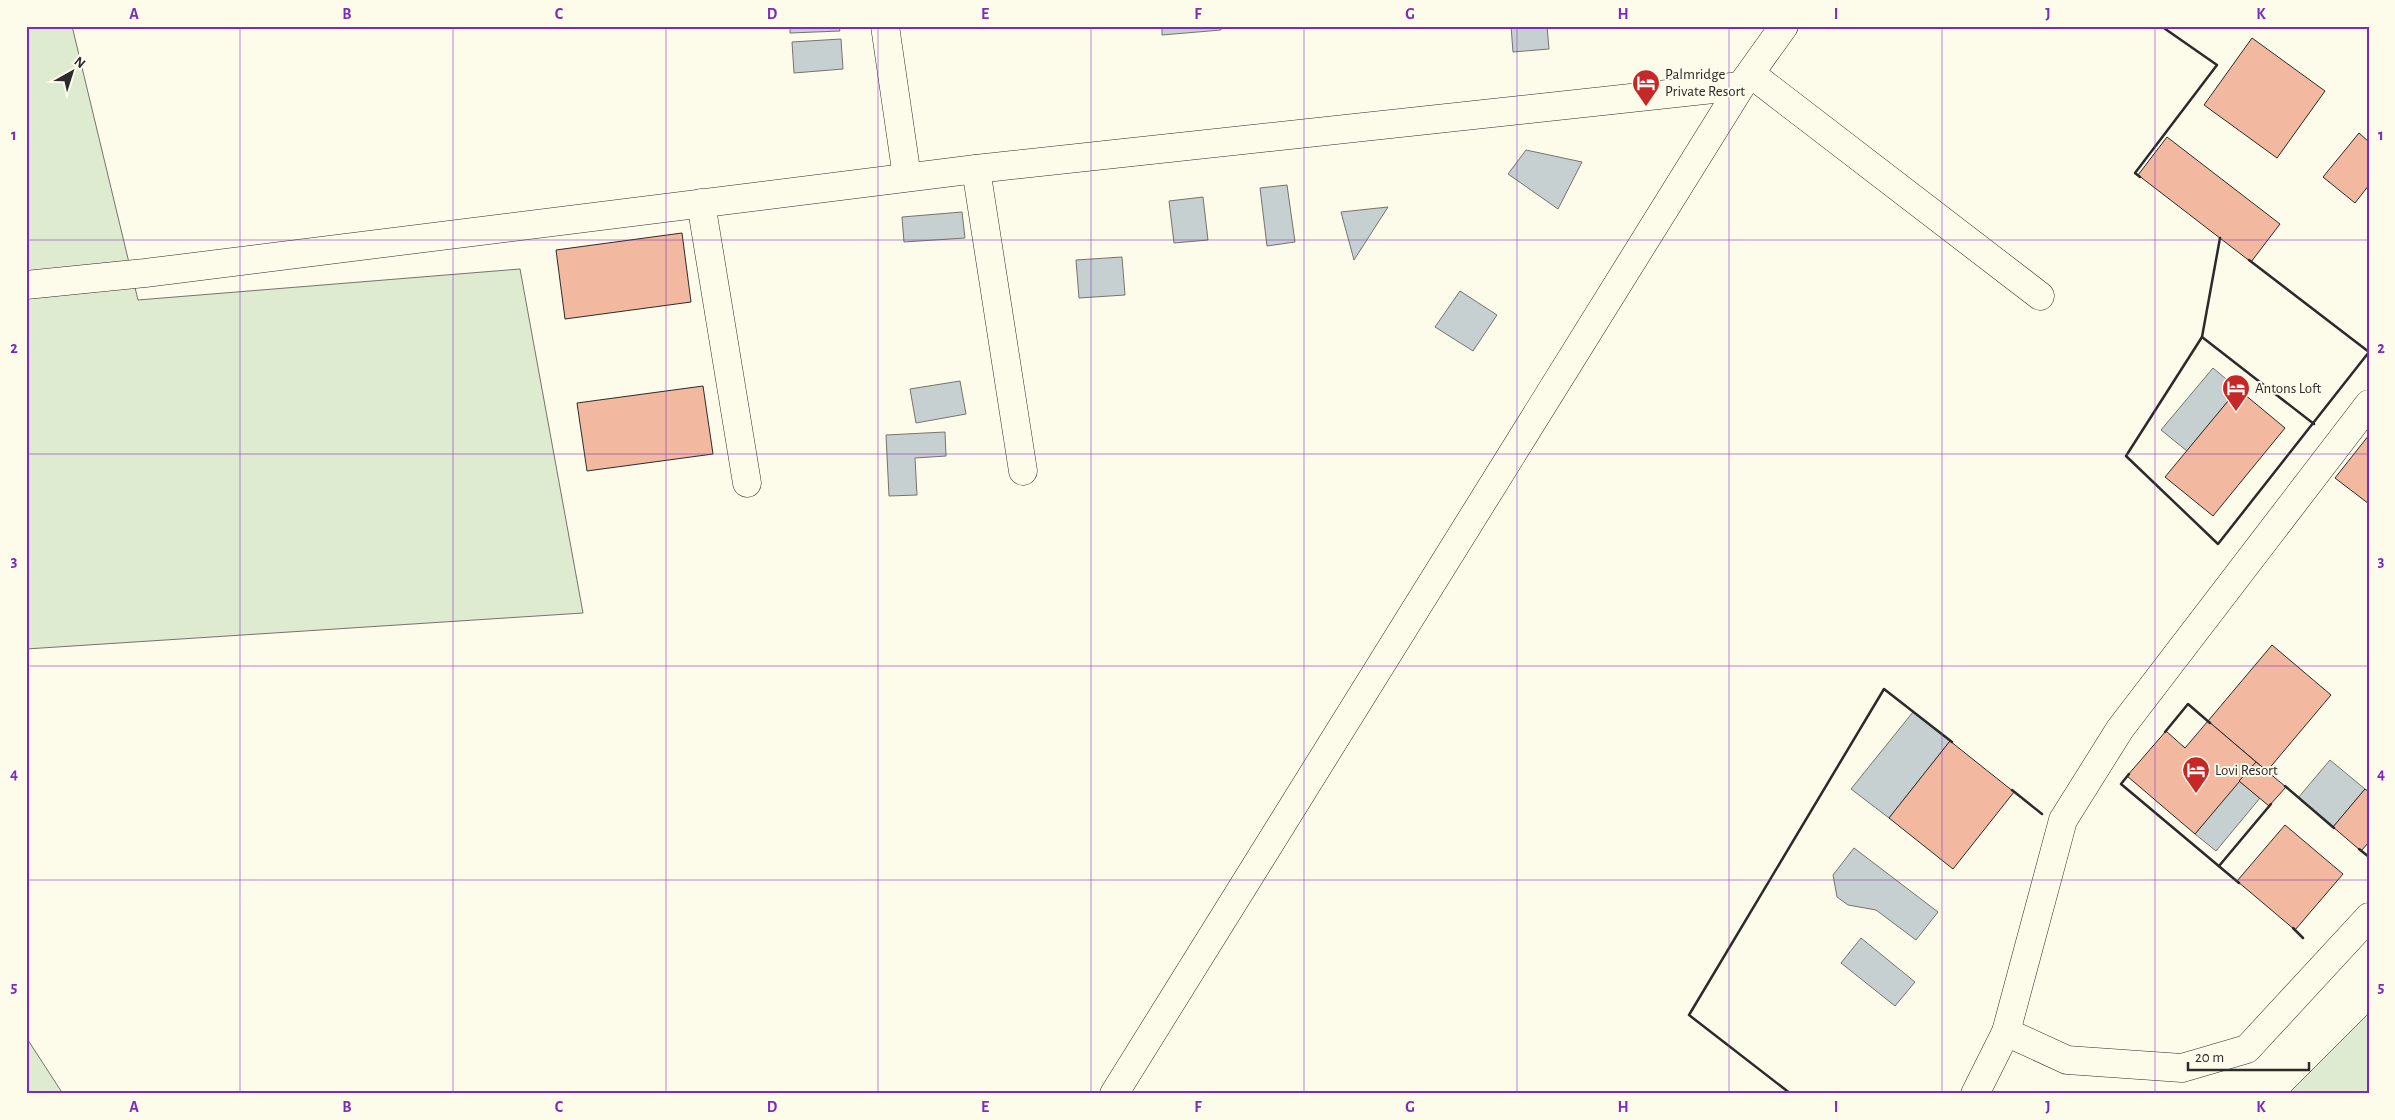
<svg xmlns="http://www.w3.org/2000/svg" width="2395" height="1120" viewBox="0 0 2395 1120" font-family="'Alegreya Sans',sans-serif">
  <style>
    .green { fill: #deebd1; stroke: #74746e }
    .water { fill: #c7d0d0; stroke: #74746e }
    .building { fill: #f2b8a0; stroke: #2b2b2b }
    .lines { fill: none; stroke-linecap: round; stroke-linejoin: round }
    .minor-casing { stroke: #2b2b2b; stroke-width: 29 }
    .minor { stroke: #fdfbea; stroke-width: 28 }
    .wall { stroke: #2b2b2b; stroke-width: 2.5 }
    .grid { fill: none; stroke: #7b2cbf; stroke-width: 1; stroke-opacity: 0.55 }
    .labels { text-anchor: middle; dominant-baseline: central; stroke-width: 4; stroke-linejoin: round; paint-order: stroke }
    .poi-label { font-size: 15px; fill: #2b2b2b; stroke: #fdfbea; text-anchor: start }
    .neatline { fill: none; stroke: #7b2cbf; stroke-width: 2 }
    .grid-label { font-size: 16px; text-anchor: middle; font-weight: bold; fill: #7b2cbf }
  </style>
  <rect width="100%" height="100%" fill="#fdfbea"/>
  <g class="green">
    <polygon points="26,26 72,26 138,300 520,269 583,613 26,649"/>
    <polygon points="2369,1013 2369,1094 2288,1094"/>
    <polygon points="26,1037 63,1094 26,1094"/>
  </g>
  <g class="water">
    <polygon points="790,26 839,26 840,31 790,33"/>
    <polygon points="1162,26 1221,26 1221,30 1162,35"/>
    <polygon points="1511,26 1547,26 1549,49 1513,52"/>
    <polygon points="841,39 843,69 794,73 792,42"/>
    <polygon points="1526,150 1582,162 1558,209 1508,174"/>
    <polygon points="1287,185 1295,242 1267,246 1260,188"/>
    <polygon points="1203,197 1208,240 1174,243 1169,201"/>
    <polygon points="1388,207 1354,260 1341,212"/>
    <polygon points="962,212 965,238 904,242 902,217"/>
    <polygon points="1122,257 1125,295 1079,298 1076,260"/>
    <polygon points="1460,291 1497,315 1473,351 1435,327"/>
    <polygon points="2213,368 2238,389 2187,451 2161,430"/>
    <polygon points="960,381 966,414 916,423 910,389"/>
    <polygon points="945,432 946,456 915,458 917,495 889,496 886,435"/>
    <polygon points="1913,712 1950,741 1889,818 1851,789"/>
    <polygon points="2330,760 2365,789 2333,827 2298,798"/>
    <polygon points="2239,781 2260,798 2216,851 2195,834"/>
    <polygon points="1854,848 1938,912 1916,940 1876,910 1848,905 1837,897 1833,875"/>
    <polygon points="1861,938 1915,982 1895,1006 1841,963"/>
  </g>
  <g class="building">
    <polygon points="2252,38 2325,91 2277,158 2204,105"/>
    <polygon points="2359,133 2369,142 2369,185 2355,203 2323,177"/>
    <polygon points="2167,137 2280,224 2251,262 2138,175"/>
    <polygon points="682,233 691,302 565,319 556,250"/>
    <polygon points="703,386 713,454 587,471 577,403"/>
    <polygon points="2238,389 2285,428 2213,516 2165,477"/>
    <polygon points="2369,435 2369,504 2335,478"/>
    <polygon points="2272,645 2331,695 2267,771 2208,721"/>
    <polygon points="2208,721 2256,762 2195,834 2127,776 2166,731 2185,748"/>
    <polygon points="1950,741 2014,792 1953,869 1889,818"/>
    <polygon points="2256,762 2286,787 2269,806 2239,781"/>
    <polygon points="2365,789 2369,792 2369,842 2361,851 2333,827"/>
    <polygon points="2285,825 2343,874 2295,930 2237,881"/>
  </g>
  <g class="lines">
    <g class="minor-casing">
      <g id="minor">
        <polyline points="885,26 907,177"/>
        <polyline points="1751,74 2040,296"/>
        <polyline points="976,169 1023,471"/>
        <polyline points="701,203 747,483"/>
        <polyline points="26,285 145,273 976,169 1741,86"/>
        <polyline points="2006,1032 2067,1060 2182,1068 2247,1049 2369,917"/>
        <polyline points="1114,1094 1741,86 1784,26"/>
        <polyline points="1975,1094 2006,1032 2063,820 2120,729 2369,404"/>
      </g>
    </g>
    <use href="#minor" class="minor"/>
    <g class="wall">
      <polyline points="2140,177 2135,173 2217,65 2161,26"/>
      <polyline points="2220,238 2202,337 2126,456 2218,544 2369,352 2249,260"/>
      <polyline points="2202,337 2314,424"/>
      <polyline points="2165,732 2188,704 2210,723"/>
      <polyline points="2129,774 2121,784 2239,883"/>
      <polyline points="2285,786 2334,828"/>
      <polyline points="2012,790 2042,814"/>
      <polyline points="2359,849 2369,857"/>
      <polyline points="2219,866 2271,804"/>
      <polyline points="2293,928 2303,938"/>
      <polyline points="1791,1094 1689,1015 1884,689 1952,742"/>
    </g>
  </g>
  <path class="grid" d="M240,26v1068M453,26v1068M666,26v1068M878,26v1068M1091,26v1068M1304,26v1068M1517,26v1068M1729,26v1068M1942,26v1068M2155,26v1068M26,240h2343M26,454h2343M26,666h2343M26,880h2343"/>
  <defs>
    <g id="hotel-pin" transform="scale(1.4375)"><path d="M0 17L-7.5 6A9.5 9.5 0 1 1 7.5 6Z" fill="#c62828" stroke="#fdfbea"/><path d="M-6-4.5h1.5V1H6V5H4.5V3h-9V5H-6ZM-4 0a1.8 1.8 0 1 1 3.6 0ZM.5 0V-2.5h3Q6-2.5 6 0Z" fill="#fff"/></g>
  </defs>
  <g fill-rule="evenodd">
    <use href="#hotel-pin" x="1646" y="83"/>
    <use href="#hotel-pin" x="2236" y="388"/>
    <use href="#hotel-pin" x="2196" y="770"/>
  </g>
  <g class="labels">
    <g class="poi-label">
      <text x="1665" y="74">Palmridge<tspan x="1665" dy="17">Private Resort</tspan></text>
      <text x="2255" y="388">Antons Loft</text>
      <text x="2215" y="770">Lovi Resort</text>
    </g>
  </g>
  <rect width="2395" height="1120" fill="none" stroke="#fdfbea" stroke-width="55"/>
  <g transform="translate(72 72) rotate(39)" stroke="#fdfbea" stroke-width="4" paint-order="stroke">
  <path d="M0-4L9 19L0 12L-9 19Z" fill="#2b2b2b"/>
  <text y="-8" font-size="14" font-weight="bold" text-anchor="middle" fill="#2b2b2b">N</text>
  </g>
  <path d="M2188 1062v8h121v-8" fill="none" stroke="#2b2b2b" stroke-width="2.5"/>
  <text x="2195" y="1062" font-size="15" fill="#2b2b2b" stroke="#fdfbea" stroke-width="4" paint-order="stroke">20 m</text>
  <rect x="28" y="28" width="2340" height="1064" class="neatline"/>
  <g class="grid-label">
    <text x="134" y="19">A</text>
    <text x="347" y="19">B</text>
    <text x="559" y="19">C</text>
    <text x="772" y="19">D</text>
    <text x="985" y="19">E</text>
    <text x="1198" y="19">F</text>
    <text x="1410" y="19">G</text>
    <text x="1623" y="19">H</text>
    <text x="1836" y="19">I</text>
    <text x="2048" y="19">J</text>
    <text x="2261" y="19">K</text>
    <text x="14" y="140">1</text>
    <text x="2381" y="140">1</text>
    <text x="14" y="353">2</text>
    <text x="2381" y="353">2</text>
    <text x="14" y="566">3</text>
    <text x="2381" y="566">3</text>
    <text x="14" y="779">4</text>
    <text x="2381" y="779">4</text>
    <text x="14" y="992">5</text>
    <text x="2381" y="992">5</text>
    <text x="134" y="1112">A</text>
    <text x="347" y="1112">B</text>
    <text x="559" y="1112">C</text>
    <text x="772" y="1112">D</text>
    <text x="985" y="1112">E</text>
    <text x="1198" y="1112">F</text>
    <text x="1410" y="1112">G</text>
    <text x="1623" y="1112">H</text>
    <text x="1836" y="1112">I</text>
    <text x="2048" y="1112">J</text>
    <text x="2261" y="1112">K</text>
  </g>
</svg>
